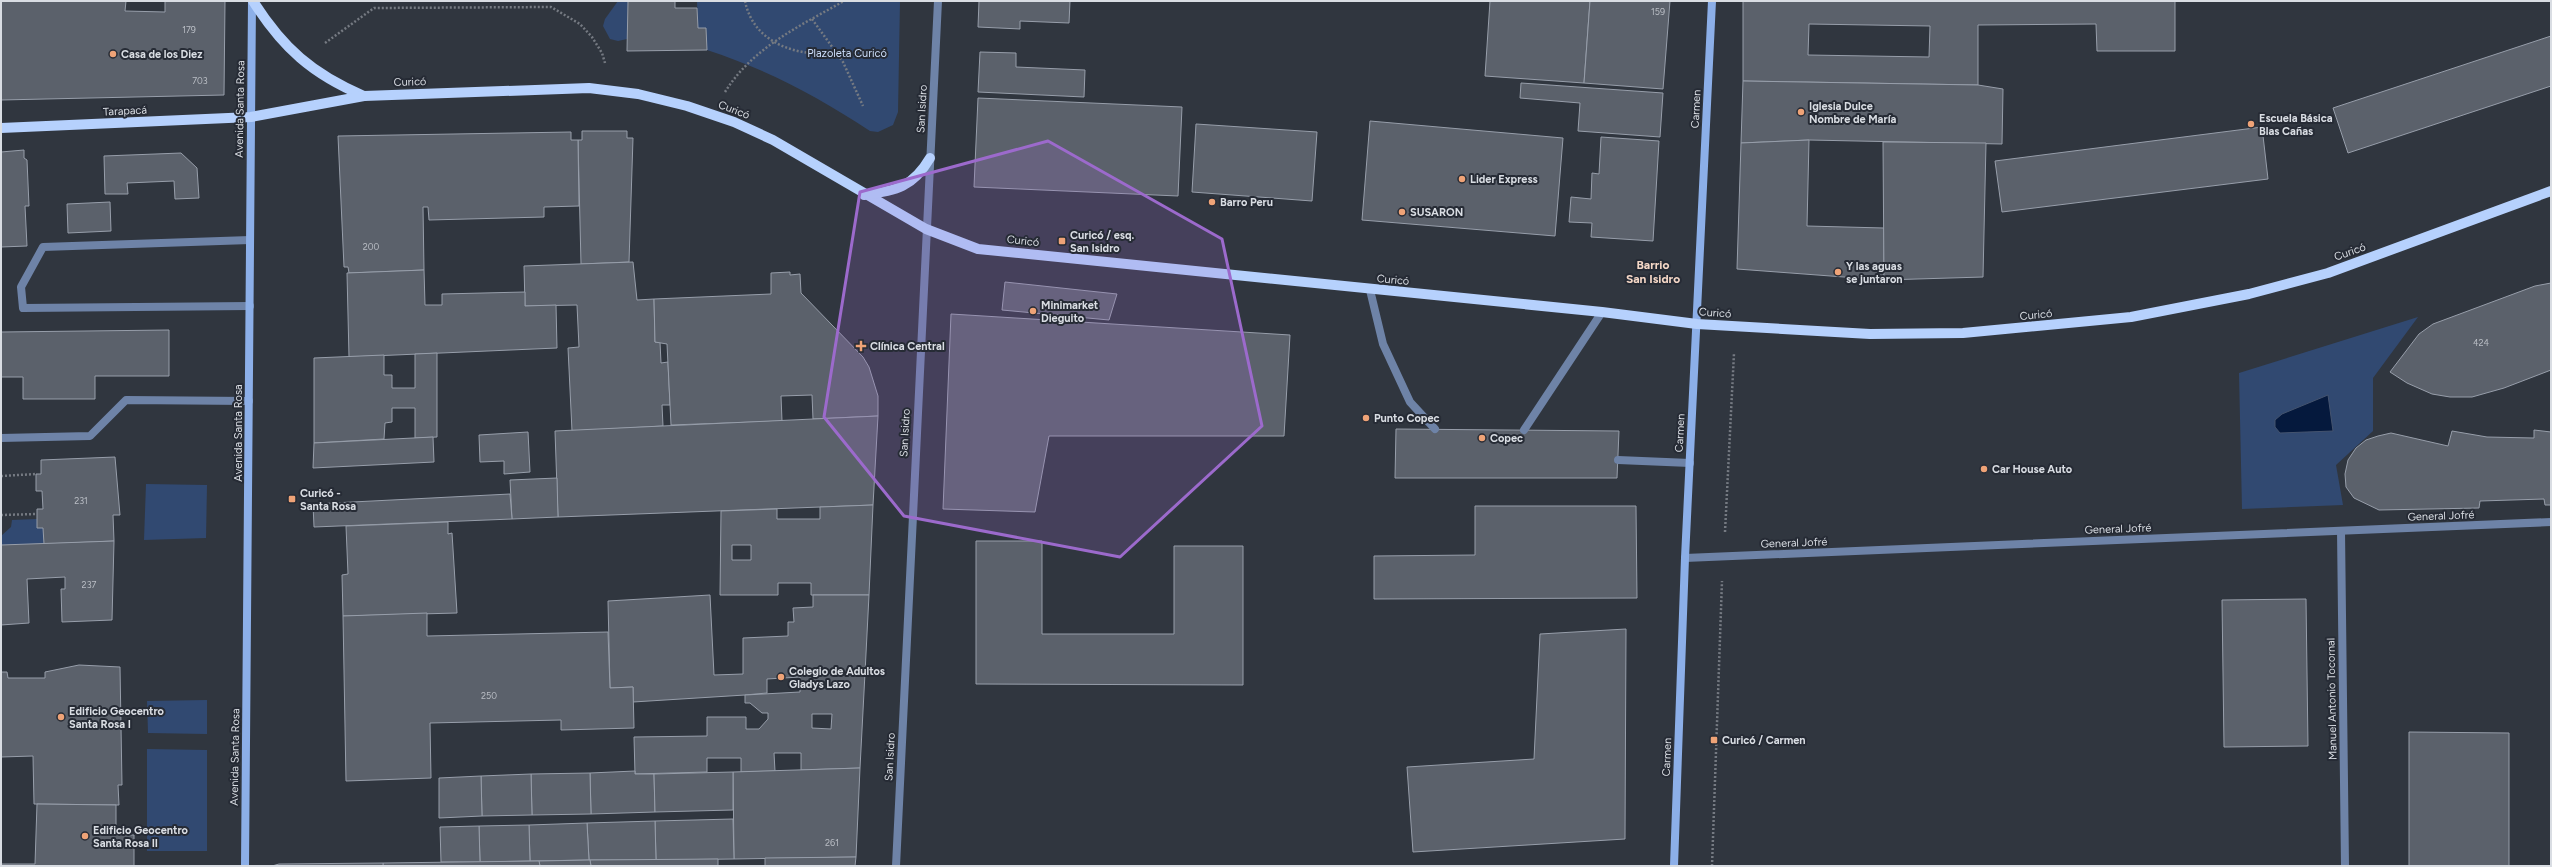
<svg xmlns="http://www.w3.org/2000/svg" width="2552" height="867" viewBox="0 0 2552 867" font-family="Figtree,sans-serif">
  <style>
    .green { fill: #314971 }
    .water { fill: #05193d; stroke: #45546f }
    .building { fill: #5b616b; stroke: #979eaa; fill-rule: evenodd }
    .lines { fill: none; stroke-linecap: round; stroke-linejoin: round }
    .path { stroke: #757a82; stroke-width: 2.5; stroke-dasharray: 2 2; stroke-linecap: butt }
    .service { stroke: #6e83a7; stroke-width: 8 }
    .minor { stroke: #6e83a7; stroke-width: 8 }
    .secondary { stroke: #8cafe8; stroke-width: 8 }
    .primary { stroke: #b6d1fd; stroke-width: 10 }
    .marked { fill: #9c6acc; fill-opacity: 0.2; stroke: #9c6acc; stroke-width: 3; stroke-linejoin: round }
    .poi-dot { fill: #efa377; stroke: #262b35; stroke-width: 1.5 }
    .labels { text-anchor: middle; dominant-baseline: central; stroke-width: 4; stroke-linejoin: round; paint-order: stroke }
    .number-label { font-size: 9px; fill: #babec5 }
    .park-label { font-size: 11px; fill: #ccddf9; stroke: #262b35 }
    .poi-label { font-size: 11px; font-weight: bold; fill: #d9dde3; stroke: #262b35; text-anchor: start }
    .street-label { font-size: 11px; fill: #d9dde3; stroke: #262b35 }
    .neighbourhood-label { font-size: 12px; font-weight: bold; fill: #f5d8c7; stroke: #262b35 }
  </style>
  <rect width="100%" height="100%" fill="#30363f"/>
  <g class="green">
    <polygon points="618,1 628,1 627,39 618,41 610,39 603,26 605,19"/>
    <path d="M697,1h203l-2,111 -5,13 -15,7 -8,-1c-53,-35 -102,-61 -163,-81l-1,-22h-8z"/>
    <polygon points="2418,317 2373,378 2373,431 2336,465 2343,505 2242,509 2239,373"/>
    <polygon points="146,484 207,485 206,538 144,540"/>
    <polygon points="37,519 37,528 43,528 44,544 1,545 1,536 11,527 12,520"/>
    <polygon points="207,700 207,734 148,733 147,701"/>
    <polygon points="147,749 207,750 207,851 147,851"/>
  </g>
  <polygon class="water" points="2328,395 2333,431 2280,433 2275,427 2275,420 2282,414"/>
  <g class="building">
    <polygon points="1,1 126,1 125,11 165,12 165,1 225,1 224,95 1,100"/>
    <polygon points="628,1 675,1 675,8 697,8 698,28 706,28 707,50 627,51"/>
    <polygon points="979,1 1070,1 1069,23 1020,21 1020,29 978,27"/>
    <polygon points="1490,1 1590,1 1584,83 1485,76"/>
    <polygon points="1590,1 1670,1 1663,89 1584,83"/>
    <path d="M1743,1h432v50h-78l-1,-27 -118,1v60l-235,-4zM1809,24l121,2 -1,31 -121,-2z"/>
    <polygon points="2551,36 2551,86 2348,153 2333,108"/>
    <polygon points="980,52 1016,53 1016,67 1085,70 1084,97 978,92"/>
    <polygon points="1743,81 1978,85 2003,89 2002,144 1809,140 1741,143"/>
    <polygon points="1521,83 1663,93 1660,137 1578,131 1580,103 1520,98"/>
    <polygon points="978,98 1182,107 1178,196 974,187"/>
    <polygon points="1370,121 1563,138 1555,236 1362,220"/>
    <polygon points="1196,124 1317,132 1312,201 1192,192"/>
    <polygon points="2262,127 2268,179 2002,212 1995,161"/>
    <polygon points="582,131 627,131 627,138 633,138 629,262 581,264 578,140 582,140"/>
    <polygon points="571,132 571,140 578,140 579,206 544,207 544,217 429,220 428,207 423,207 424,270 349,273 348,267 344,267 338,136"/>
    <polygon points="1601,137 1659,141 1653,241 1591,237 1592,223 1569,222 1571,197 1591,199 1592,173 1599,174"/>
    <polygon points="1809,140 1807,226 1884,228 1884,280 1737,269 1741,143"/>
    <polygon points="1883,142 1986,143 1983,277 1884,280"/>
    <polygon points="24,150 24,158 27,160 29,206 25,206 27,246 1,247 1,152"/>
    <polygon points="181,153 197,168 199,198 175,199 174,181 127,183 128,194 105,194 104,156"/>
    <polygon points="110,202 111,231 68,233 67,204"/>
    <polygon points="633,262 637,300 654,299 655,342 660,342 661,363 668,362 670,405 662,405 663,426 572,431 568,348 579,347 577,305 525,306 524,266"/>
    <polygon points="424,270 425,305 442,305 442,294 525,292 525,306 556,305 557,348 349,357 347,273"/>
    <polygon points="790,272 790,275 800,274 801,293 863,357 869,367 878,396 878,416 813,419 812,395 781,396 782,421 671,425 667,344 655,342 654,299 771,294 771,273"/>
    <polygon points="1005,282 1117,294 1109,320 1002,310"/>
    <polygon points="2551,283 2551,370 2504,388 2472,397 2450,397 2432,394 2407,383 2390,372 2419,334 2433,324 2535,286"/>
    <polygon points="951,314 1290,335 1284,436 1049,436 1035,512 943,509"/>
    <polygon points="169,330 169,376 95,376 95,399 23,399 23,377 1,377 1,332"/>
    <polygon points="437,353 437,437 415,438 415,408 392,408 392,422 385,423 384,439 314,443 314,358 384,355 384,375 392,375 392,388 415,388 415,354"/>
    <polygon points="878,416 873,505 558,517 555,431"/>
    <polygon points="1396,429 1619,431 1617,478 1395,478"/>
    <polygon points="2534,430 2551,432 2551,505 2545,505 2544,499 2480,501 2479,508 2379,510 2354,498 2346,487 2345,474 2348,460 2356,448 2366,440 2378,436 2391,433 2448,446 2452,431 2487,437 2534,438"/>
    <polygon points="528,432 530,472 504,474 504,461 480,462 479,435"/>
    <polygon points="433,437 434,462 313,468 314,443"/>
    <polygon points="115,457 120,515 113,515 114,541 44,544 43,528 37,528 37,509 43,509 42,491 36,491 36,474 41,474 41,460"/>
    <polygon points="557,478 558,517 512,519 510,480"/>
    <polygon points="510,494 512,519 314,527 313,504"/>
    <path d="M873,505l-4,90h-58v-12h-33v12h-58l1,-84 56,-2v10h43v-12zM732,545h19v15h-19z"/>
    <polygon points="1475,506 1636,506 1637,598 1374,599 1374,556 1475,555"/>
    <polygon points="448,522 448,534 452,533 457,613 343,616 342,575 348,574 346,526"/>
    <polygon points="114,541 112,620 62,622 61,589 65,589 65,577 27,579 29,623 1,625 1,545"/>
    <polygon points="976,541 1042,541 1042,634 1174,634 1174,546 1243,546 1243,685 976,684"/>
    <polygon points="710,595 714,675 743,674 743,638 788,636 788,622 794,622 793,608 813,607 813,595 869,595 865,673 767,679 767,693 745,695 633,702 633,687 610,688 608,601"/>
    <polygon points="2306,599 2308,746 2224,747 2222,600"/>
    <polygon points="427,613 427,636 608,632 610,688 633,687 634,728 561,730 561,720 430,723 431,778 346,781 343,616"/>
    <polygon points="1626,629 1625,839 1413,852 1407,767 1534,759 1540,634"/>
    <polygon points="79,665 120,667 122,785 118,785 119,805 34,804 33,756 1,757 1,672 7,672 8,678 45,678 45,672"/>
    <path d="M865,673l-5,95 -59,2v-17h-27l1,18 -34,1v-14h-34v14l-72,2 -1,-37 73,-1v-19h39v12h13l9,-10v-6h-6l-12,-10h-5v-8l55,-3v-16zM812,714h20l-1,15 -19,-1z"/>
    <polygon points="2409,732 2509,733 2509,866 2409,866"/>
    <polygon points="860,768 856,857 734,859 733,772"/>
    <polygon points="635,771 635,774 654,774 655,812 591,814 590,773"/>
    <polygon points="733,772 733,810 655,812 654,774"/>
    <polygon points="590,773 591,814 532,815 531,774"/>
    <polygon points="531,774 532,815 482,816 481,776"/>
    <polygon points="481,776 482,816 439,818 439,778"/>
    <polygon points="37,804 116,805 116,835 134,835 134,866 1,866 1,864 35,864"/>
    <polygon points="733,819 734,859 656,860 655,821"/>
    <polygon points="655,821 656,860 589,860 587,823"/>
    <polygon points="587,823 589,860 530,861 529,825"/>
    <polygon points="529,825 530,861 480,862 479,826"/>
    <polygon points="479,826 480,862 441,862 440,827"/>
    <polygon points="856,857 855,866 765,866 765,858"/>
    <polygon points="718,859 718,866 591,866 590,860"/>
    <polygon points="590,860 591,866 540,866 539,861"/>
    <polygon points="539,861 540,866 383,866 383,863"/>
    <polygon points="383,863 383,866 272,866 279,864"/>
  </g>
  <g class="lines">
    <g class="path">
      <path d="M745,1c9,44 54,56 92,52"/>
      <polyline points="812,19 843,62 863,106"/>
      <polyline points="325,43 374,8 551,7 580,24 592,37 602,53 605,63"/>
      <path d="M725,92c28,-45 75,-66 119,-91"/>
      <polyline points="1,476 36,474"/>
      <polyline points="1,515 37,514"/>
      <polyline points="1725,532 1734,353"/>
      <polyline points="1712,866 1722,581"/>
    </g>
    <g class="service">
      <polyline points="1370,290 1383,344 1410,402 1435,429"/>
      <polyline points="250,306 23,308 21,287 43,247 250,240"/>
      <polyline points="1524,430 1602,312"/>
      <polyline points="1,438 90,436 126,400 249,401"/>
      <polyline points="1618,460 1690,463"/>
    </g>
    <g class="minor">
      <polyline points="2341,531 2345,866"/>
      <polyline points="1685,558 2551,522"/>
      <polyline points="896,866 938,1"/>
    </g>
    <g class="secondary">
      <polyline points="245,866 252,1"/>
      <polyline points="1674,866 1685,558 1712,1"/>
    </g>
    <g class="primary">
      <path d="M253,1c30,47 59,73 111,95"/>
      <polyline points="1,128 251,117 364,96 589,88 638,94 687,106 734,122 773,140 926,229 978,249 1602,312 1697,324 1870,334 1963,333 2131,317 2249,294 2328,273 2551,191"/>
      <path d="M864,195c32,-4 49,-8 66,-37"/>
    </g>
  </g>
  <path class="marked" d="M1048,141l174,98 40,187 -142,131 -216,-41 -80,-99 36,-225z"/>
  <g class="poi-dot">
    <circle cx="113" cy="54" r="4"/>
    <circle cx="1801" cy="112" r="4"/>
    <circle cx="2251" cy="124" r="4"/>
    <circle cx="1462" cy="179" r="4"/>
    <circle cx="1212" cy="202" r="4"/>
    <circle cx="1402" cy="212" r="4"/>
    <rect x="1058" y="237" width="8" height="8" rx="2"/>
    <circle cx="1838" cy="272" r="4"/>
    <circle cx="1033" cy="311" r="4"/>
    <path d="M859 340h4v4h4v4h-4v4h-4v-4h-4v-4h4z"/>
    <circle cx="1366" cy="418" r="4"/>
    <circle cx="1482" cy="438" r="4"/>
    <circle cx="1984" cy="469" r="4"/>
    <rect x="288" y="495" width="8" height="8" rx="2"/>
    <circle cx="781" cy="677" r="4"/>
    <circle cx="61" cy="717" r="4"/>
    <rect x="1710" y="736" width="8" height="8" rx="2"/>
    <circle cx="85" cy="836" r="4"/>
  </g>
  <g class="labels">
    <g class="number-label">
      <text x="1658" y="11">159</text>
      <text x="189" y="29">179</text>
      <text x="200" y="80">703</text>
      <text x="371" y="246">200</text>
      <text x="2481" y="342">424</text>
      <text x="81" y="500">231</text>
      <text x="89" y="584">237</text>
      <text x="489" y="695">250</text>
      <text x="832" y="842">261</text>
    </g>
    <g class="park-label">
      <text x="847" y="53">Plazoleta Curicó</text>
    </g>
    <g class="poi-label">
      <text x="121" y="54">Casa de los Diez</text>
      <text x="1809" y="106">Iglesia Dulce<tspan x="1809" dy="13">Nombre de María</tspan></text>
      <text x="2259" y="118">Escuela Básica<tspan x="2259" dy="13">Blas Cañas</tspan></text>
      <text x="1470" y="179">Lider Express</text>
      <text x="1220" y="202">Barro Peru</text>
      <text x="1410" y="212">SUSARON</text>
      <text x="1070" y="235">Curicó / esq.<tspan x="1070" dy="13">San Isidro</tspan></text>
      <text x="1846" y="266">Y las aguas<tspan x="1846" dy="13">se juntaron</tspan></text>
      <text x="1041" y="305">Minimarket<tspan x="1041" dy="13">Dieguito</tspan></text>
      <text x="870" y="346">Clínica Central</text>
      <text x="1374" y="418">Punto Copec</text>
      <text x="1490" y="438">Copec</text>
      <text x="1992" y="469">Car House Auto</text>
      <text x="300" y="493">Curicó -<tspan x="300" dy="13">Santa Rosa</tspan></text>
      <text x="789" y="671">Colegio de Adultos<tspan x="789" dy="13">Gladys Lazo</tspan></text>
      <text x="69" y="711">Edificio Geocentro<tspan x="69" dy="13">Santa Rosa I</tspan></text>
      <text x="1722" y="740">Curicó / Carmen</text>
      <text x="93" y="830">Edificio Geocentro<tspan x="93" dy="13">Santa Rosa II</tspan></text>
    </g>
    <g class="street-label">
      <text transform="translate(410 82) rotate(-2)">Curicó</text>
      <text transform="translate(240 109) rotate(-89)">Avenida Santa Rosa</text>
      <text transform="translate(922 109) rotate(-87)">San Isidro</text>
      <text transform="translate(1696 109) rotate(-87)">Carmen</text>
      <text transform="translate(734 110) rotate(21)">Curicó</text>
      <text transform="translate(125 111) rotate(-3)">Tarapacá</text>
      <text transform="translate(1023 241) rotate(6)">Curicó</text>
      <text transform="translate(2350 252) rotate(-20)">Curicó</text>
      <text transform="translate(1393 280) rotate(5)">Curicó</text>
      <text transform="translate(1715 313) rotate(4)">Curicó</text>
      <text transform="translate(2036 315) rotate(-5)">Curicó</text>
      <text transform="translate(238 433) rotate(-90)">Avenida Santa Rosa</text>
      <text transform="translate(905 433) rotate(-87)">San Isidro</text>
      <text transform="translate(1680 433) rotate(-87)">Carmen</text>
      <text transform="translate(2441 516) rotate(-2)">General Jofré</text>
      <text transform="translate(2118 529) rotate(-2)">General Jofré</text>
      <text transform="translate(1794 543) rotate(-2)">General Jofré</text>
      <text transform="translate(2332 699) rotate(-91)">Manuel Antonio Tocornal</text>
      <text transform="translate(235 757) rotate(-89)">Avenida Santa Rosa</text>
      <text transform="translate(890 757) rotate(-87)">San Isidro</text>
      <text transform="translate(1667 757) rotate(-88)">Carmen</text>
    </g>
    <g class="neighbourhood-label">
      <text x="1653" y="265">Barrio<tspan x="1653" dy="14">San Isidro</tspan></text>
    </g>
  </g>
  <rect width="2552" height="867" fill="none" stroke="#d9dde3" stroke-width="4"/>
</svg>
